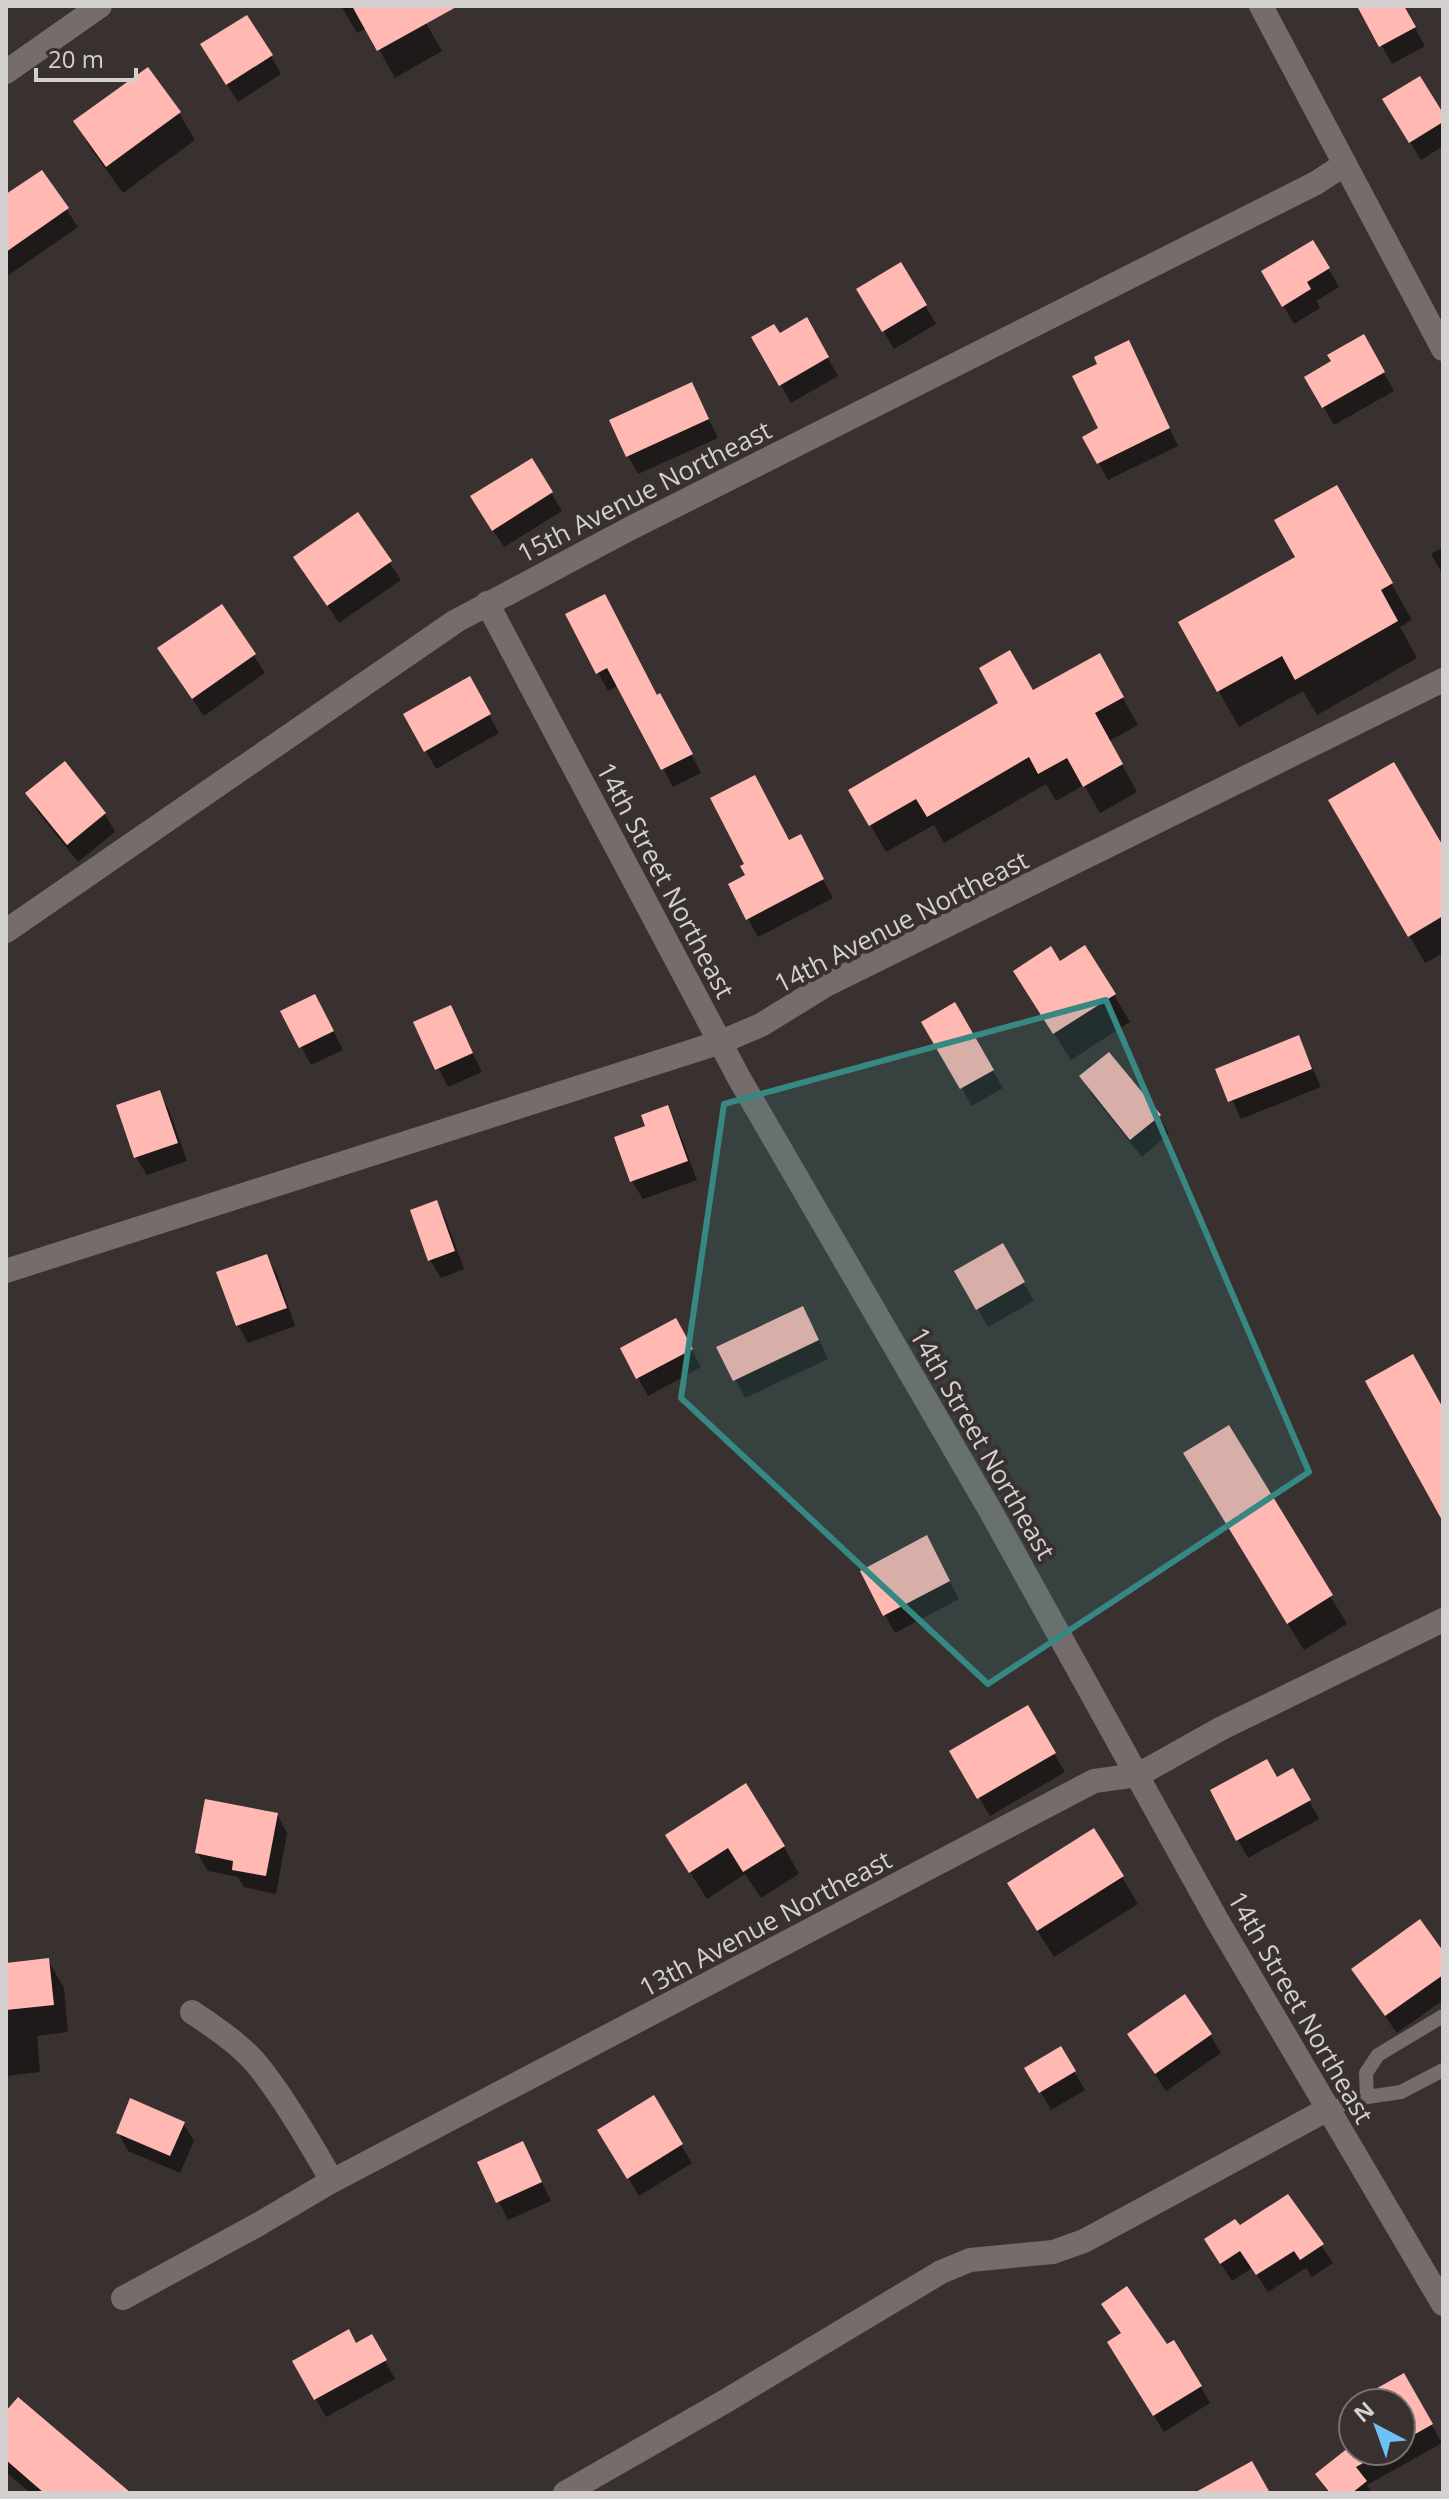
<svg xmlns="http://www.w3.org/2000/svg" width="1449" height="2499" viewBox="0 0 1449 2499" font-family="'Open Sans',sans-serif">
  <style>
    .shadow { fill: #0007 }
    .building { fill: #ffb9b2 }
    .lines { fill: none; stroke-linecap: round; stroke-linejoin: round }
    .lane { stroke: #756c6b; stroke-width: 14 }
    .street { stroke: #756c6b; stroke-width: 24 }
    .marked { fill: #378882; fill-opacity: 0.2; stroke: #378882; stroke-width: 6; stroke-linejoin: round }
    .labels { text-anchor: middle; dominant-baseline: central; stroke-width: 8; stroke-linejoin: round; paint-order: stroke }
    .street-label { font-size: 26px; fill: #d5d0d0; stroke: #383130 }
  </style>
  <rect width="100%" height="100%" fill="#383130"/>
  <g class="shadow">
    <polygon points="341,6 416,6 442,51 395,78 367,28 357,33"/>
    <polygon points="1359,6 1403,6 1425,46 1392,64"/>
    <polygon points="271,56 281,74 238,102 213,63"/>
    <polygon points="1385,100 1443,117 1443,146 1421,160"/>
    <polygon points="179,113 195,140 123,193 91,149 76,122"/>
    <polygon points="41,172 78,227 6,277 6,197"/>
    <polygon points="1313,242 1339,287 1316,301 1320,308 1294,324 1263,271"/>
    <polygon points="901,265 936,324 894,349 859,290"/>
    <polygon points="806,320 838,376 791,403 754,338 779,335"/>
    <polygon points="1363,337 1394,391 1334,425 1307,378 1334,362"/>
    <polygon points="1138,360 1178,446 1108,480 1085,438 1100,429"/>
    <polygon points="691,385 718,438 638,474 628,456"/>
    <polygon points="531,460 562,511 504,547 483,515"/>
    <polygon points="1337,488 1412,620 1400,627 1417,658 1317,715 1303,691 1239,727 1180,623 1297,558"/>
    <polygon points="357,514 401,580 339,623 295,557"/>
    <polygon points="1443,547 1443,575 1431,554"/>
    <polygon points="221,606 265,673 204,716 170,666"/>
    <polygon points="568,615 657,697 670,714 701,773 673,787 619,685 608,691"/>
    <polygon points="1099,656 1138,725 1109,741 1137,792 1100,813 1084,785 1056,801 1046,784 944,843 934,825 886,852 851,791"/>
    <polygon points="469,679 499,733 436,769 406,715"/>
    <polygon points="27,794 105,814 115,832 78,862 38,812"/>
    <polygon points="1331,800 1443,850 1443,953 1425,963"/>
    <polygon points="789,842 810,855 833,898 758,937 730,885 747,876 747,865"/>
    <polygon points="1060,964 1114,995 1130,1022 1071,1060 1032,999"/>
    <polygon points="955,1005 1003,1088 972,1106 924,1022"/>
    <polygon points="450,1007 482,1072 448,1087 416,1023"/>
    <polygon points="283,1012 325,1014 343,1050 311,1065"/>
    <polygon points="1298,1037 1321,1087 1241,1119 1218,1070"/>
    <polygon points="1082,1077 1159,1116 1169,1134 1142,1157 1092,1095"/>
    <polygon points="159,1092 169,1110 187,1161 147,1175 136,1157"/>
    <polygon points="667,1108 677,1126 697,1180 643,1199 632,1181 648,1127"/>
    <polygon points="436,1202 446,1220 464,1269 441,1278 430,1260"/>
    <polygon points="1002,1245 1034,1301 988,1327 956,1272"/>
    <polygon points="266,1256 277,1274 295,1326 248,1343 238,1325"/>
    <polygon points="813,1327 828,1359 745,1398 719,1348"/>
    <polygon points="686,1339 701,1367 648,1396 638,1378"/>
    <polygon points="1228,1428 1347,1624 1304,1650 1201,1481"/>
    <polygon points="936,1556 959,1599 895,1633 862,1572"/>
    <polygon points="1027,1708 1065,1772 990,1816 952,1752"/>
    <polygon points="1303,1789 1319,1819 1248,1858 1238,1840"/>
    <polygon points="277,1814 287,1833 276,1894 244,1887 238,1877 208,1871 197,1853"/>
    <polygon points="667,1835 784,1847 799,1874 761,1898 745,1874 707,1899"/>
    <polygon points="1122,1877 1138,1904 1054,1957 1025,1911"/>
    <polygon points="1443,1955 1443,2000 1397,2033 1364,1987"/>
    <polygon points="48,1960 64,1988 68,2032 37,2036 40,2072 6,2076 6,1965"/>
    <polygon points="1129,2035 1210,2035 1221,2053 1166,2091"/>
    <polygon points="1060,2048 1085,2090 1051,2110 1027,2068"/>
    <polygon points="653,2098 692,2163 639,2196 600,2131"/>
    <polygon points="183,2123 194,2141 180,2173 128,2151 118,2132"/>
    <polygon points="523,2143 551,2201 508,2220 479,2163"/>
    <polygon points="1288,2196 1333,2263 1312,2277 1306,2268 1268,2292 1252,2268 1232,2281 1217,2258 1239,2228"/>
    <polygon points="372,2337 395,2379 326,2417 295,2362 356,2346"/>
    <polygon points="1166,2347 1201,2387 1210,2403 1164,2432 1119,2359"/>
    <polygon points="1403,2376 1442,2443 1367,2485 1372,2493 1328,2493 1317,2474 1353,2446 1353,2451 1401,2451 1401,2403 1381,2403"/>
    <polygon points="6,2414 128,2493 30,2493 6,2472"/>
  </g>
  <g class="building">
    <polygon points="352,6 458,6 377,51"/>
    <polygon points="1357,6 1404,6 1416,27 1379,47"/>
    <polygon points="247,15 273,55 226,85 200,44"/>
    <polygon points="148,67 181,112 106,167 73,121"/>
    <polygon points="1420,76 1443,113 1443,122 1409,143 1382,99"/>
    <polygon points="42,170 69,208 6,252 6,194"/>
    <polygon points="1313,240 1330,268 1307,282 1311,289 1282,307 1261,271"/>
    <polygon points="901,262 927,305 882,332 856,289"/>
    <polygon points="807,317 829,357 779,386 751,337 774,324 780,333"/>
    <polygon points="1364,334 1385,372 1322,408 1304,377 1331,361 1327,355"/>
    <polygon points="1129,340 1170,428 1097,464 1082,437 1098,428 1072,376 1097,364 1094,357"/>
    <polygon points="692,382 709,419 626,457 609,420"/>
    <polygon points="532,458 553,492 492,531 470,496"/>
    <polygon points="1337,485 1393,583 1381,590 1398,621 1295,680 1282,656 1217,692 1178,622 1295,557 1274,520"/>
    <polygon points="358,512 392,561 327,606 293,557"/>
    <polygon points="605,594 657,695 660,693 693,754 661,770 607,668 596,674 565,614"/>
    <polygon points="222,604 256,654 192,699 157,648"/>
    <polygon points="1010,650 1033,690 1100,653 1124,697 1095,713 1123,764 1083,787 1067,758 1038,774 1029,757 927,817 916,799 869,826 848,790 998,703 979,668"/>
    <polygon points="470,676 491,714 424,752 403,714"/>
    <polygon points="65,761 106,813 67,845 25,793"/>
    <polygon points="1394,762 1443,846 1443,916 1408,937 1328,800"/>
    <polygon points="755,775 789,840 801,834 824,879 746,920 728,884 745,875 740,866 744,864 710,798"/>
    <polygon points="1085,945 1116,994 1053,1034 1013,971 1051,946 1060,961"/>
    <polygon points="315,994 334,1031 299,1048 280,1011"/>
    <polygon points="955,1002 994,1070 960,1089 921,1022"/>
    <polygon points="451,1005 473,1053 435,1070 413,1022"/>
    <polygon points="1299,1035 1312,1069 1228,1102 1215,1069"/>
    <polygon points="1109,1052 1161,1115 1130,1140 1079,1076"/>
    <polygon points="160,1090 178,1143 134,1158 116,1105"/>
    <polygon points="668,1105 688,1161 630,1182 614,1137 645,1126 641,1115"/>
    <polygon points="437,1200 455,1251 428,1261 410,1210"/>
    <polygon points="1003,1243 1025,1282 976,1310 954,1271"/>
    <polygon points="267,1254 287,1308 236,1326 216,1272"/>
    <polygon points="803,1306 819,1340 733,1381 716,1347"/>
    <polygon points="676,1318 693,1349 636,1379 620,1348"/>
    <polygon points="1413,1354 1443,1408 1443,1522 1365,1381"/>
    <polygon points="1229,1425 1333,1595 1287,1624 1183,1453"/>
    <polygon points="927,1535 950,1581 883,1616 860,1571"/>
    <polygon points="1028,1705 1056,1753 977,1799 949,1751"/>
    <polygon points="1267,1759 1277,1777 1293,1768 1311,1800 1236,1841 1210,1790"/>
    <polygon points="746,1783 785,1846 743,1872 728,1848 689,1873 665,1835"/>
    <polygon points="205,1799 278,1813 266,1876 232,1870 233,1861 195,1853"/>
    <polygon points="1094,1828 1124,1876 1037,1931 1007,1883"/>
    <polygon points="1420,1919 1443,1951 1443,1975 1385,2016 1351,1969"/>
    <polygon points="49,1958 54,2005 6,2010 6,1963"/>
    <polygon points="1185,1994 1212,2034 1155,2074 1127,2034"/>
    <polygon points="1061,2046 1076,2071 1039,2093 1024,2068"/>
    <polygon points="654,2095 683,2144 627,2179 597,2130"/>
    <polygon points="130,2098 185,2122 170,2156 116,2133"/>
    <polygon points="523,2141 542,2182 496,2203 477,2162"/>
    <polygon points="1288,2194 1324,2244 1300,2260 1294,2251 1256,2275 1240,2251 1220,2264 1204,2239 1235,2219 1240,2225"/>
    <polygon points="1127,2286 1167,2344 1174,2340 1202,2386 1153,2416 1107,2342 1121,2333 1101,2304"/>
    <polygon points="349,2329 356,2343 372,2334 387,2360 314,2400 292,2361"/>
    <polygon points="1404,2373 1433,2424 1401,2442 1401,2403 1379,2403 1372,2391"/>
    <polygon points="18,2397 131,2493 44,2493 6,2460 6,2411"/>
    <polygon points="1353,2444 1353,2451 1385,2451 1356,2467 1367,2481 1352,2493 1330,2493 1315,2474"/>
    <polygon points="1252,2461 1270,2493 1194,2493"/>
  </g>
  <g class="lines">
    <g class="lane">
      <polyline points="1367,2097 1366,2073 1378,2055 1443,2016"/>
      <polyline points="1328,2109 1367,2097 1401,2092 1443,2070"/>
    </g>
    <g class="street">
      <polyline points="1261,6 1443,349"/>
      <polyline points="6,72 100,6"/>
      <polyline points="487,603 739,1078 990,1510 1217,1920 1443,2304"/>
      <polyline points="6,931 456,621 629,529 1316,183 1345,164"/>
      <polyline points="6,1271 721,1042 761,1025 826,985 1443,680"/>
      <path d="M192,2012c22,15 45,30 63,50 27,32 56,82 77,119"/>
      <polyline points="123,2298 259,2224 332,2181 1094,1781 1138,1775 1222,1728 1443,1620"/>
      <polyline points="565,2493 724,2402 941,2272 970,2260 1053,2252 1084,2241 1328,2109"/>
    </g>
  </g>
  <path class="marked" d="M1106,1000l203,472 -321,212 -307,-286 43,-294z"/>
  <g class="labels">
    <g class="street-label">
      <text transform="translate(644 491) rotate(-27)">15th Avenue Northeast</text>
      <text transform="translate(666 880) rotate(62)">14th Street Northeast</text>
      <text transform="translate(901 921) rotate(-27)">14th Avenue Northeast</text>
      <text transform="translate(983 1443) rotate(60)">14th Street Northeast</text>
      <text transform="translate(765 1923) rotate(-28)">13th Avenue Northeast</text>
      <text transform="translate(1301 2007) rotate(60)">14th Street Northeast</text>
    </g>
  </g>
  <rect width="1449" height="2499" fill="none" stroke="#d5d0d0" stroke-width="16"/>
  <g transform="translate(1377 2427) rotate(319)"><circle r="38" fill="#383130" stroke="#777170" stroke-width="2"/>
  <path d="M0-6L14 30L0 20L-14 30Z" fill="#6dc2f3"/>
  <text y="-12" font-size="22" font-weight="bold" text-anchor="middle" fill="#d5d0d0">N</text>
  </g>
  <path d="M36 68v12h100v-12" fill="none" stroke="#d5d0d0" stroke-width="4"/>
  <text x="48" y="68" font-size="24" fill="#d5d0d0" stroke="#383130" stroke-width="6" paint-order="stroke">20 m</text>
</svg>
